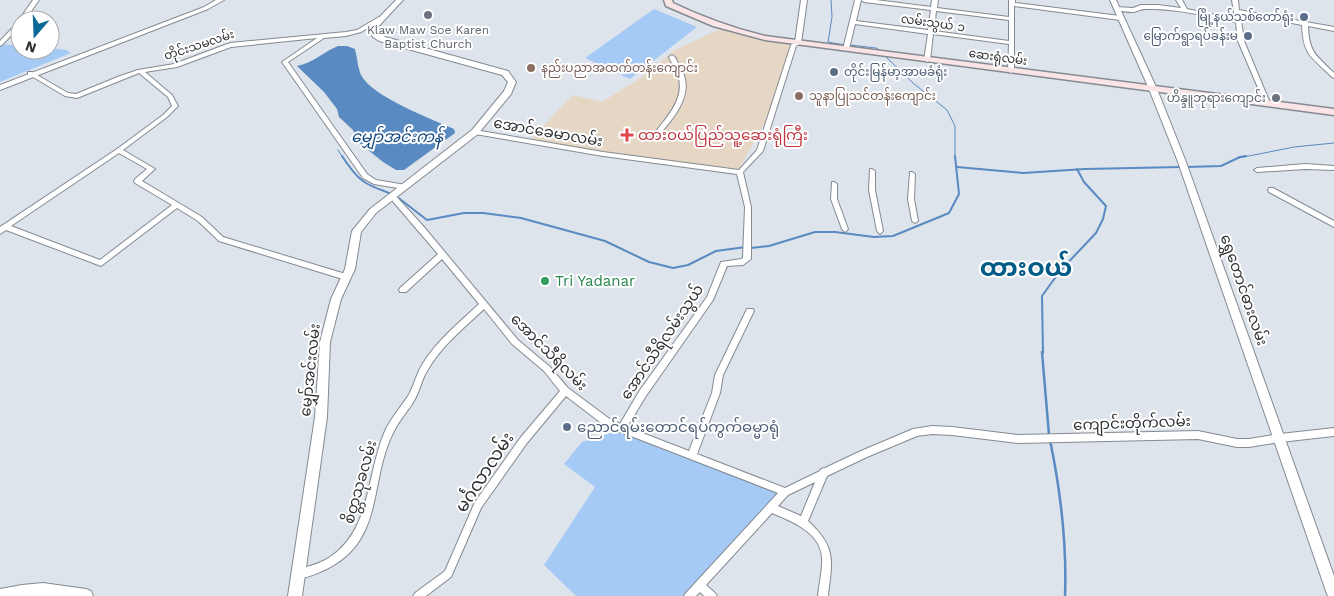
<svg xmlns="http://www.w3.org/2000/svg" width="1334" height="596" viewBox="0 0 1334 596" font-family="'Work Sans','Noto Sans Myanmar',sans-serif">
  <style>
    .medical { fill: #e6d7c5 }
    .green { fill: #a4caf5 }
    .water { fill: #598ac1 }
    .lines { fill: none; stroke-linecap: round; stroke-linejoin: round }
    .stream-far2 { stroke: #598ac1; stroke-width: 1 }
    .stream-far1 { stroke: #598ac1; stroke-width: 2 }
    .stream { stroke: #598ac1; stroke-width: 2.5 }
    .minor-casing { stroke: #848a91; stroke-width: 2 }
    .tertiary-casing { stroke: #848a91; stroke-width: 2 }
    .secondary-casing { stroke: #848a91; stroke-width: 3 }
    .minor { fill: #fff; fill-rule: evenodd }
    .tertiary { fill: #fff; fill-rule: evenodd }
    .secondary { fill: #fbe4e5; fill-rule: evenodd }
    .worship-dot { fill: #6b7280; stroke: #fff; stroke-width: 2 }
    .service-dot { fill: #5c6f8a; stroke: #fff; stroke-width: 2 }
    .education-dot { fill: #8d6e63; stroke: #fff; stroke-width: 2 }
    .health-dot { fill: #e0444e; stroke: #fff; stroke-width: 2 }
    .leisure-dot { fill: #2e9e5b; stroke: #fff; stroke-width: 2 }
    .labels { text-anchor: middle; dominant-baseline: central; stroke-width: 4; stroke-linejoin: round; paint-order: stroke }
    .far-service-label { font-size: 12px; fill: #4e5e75; stroke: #fff; text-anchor: end }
    .far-street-label { font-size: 12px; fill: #2e3033; stroke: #fff }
    .far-worship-label { font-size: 12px; fill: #5b616d; stroke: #fff }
    .far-education-label { font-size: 12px; fill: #785e54; stroke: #fff; text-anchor: start }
    .street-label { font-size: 15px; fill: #2e3033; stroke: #fff }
    .health-label { font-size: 15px; fill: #be3a42; stroke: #fff; text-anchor: start }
    .leisure-label { font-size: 15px; fill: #27864d; stroke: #fff; text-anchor: start }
    .service-label { font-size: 15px; fill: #4e5e75; stroke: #fff; text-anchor: start }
    .water-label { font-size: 16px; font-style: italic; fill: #174b80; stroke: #fff }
    .near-street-label { font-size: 18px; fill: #2e3033; stroke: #fff }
    .town-label { font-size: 25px; font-weight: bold; fill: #015b86; stroke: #fff }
  </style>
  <rect width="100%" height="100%" fill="#dee4ec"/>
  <polygon class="medical" points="720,29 791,44 773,109 739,169 657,160 530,140 573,95 602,102 642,77 673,51"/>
  <g class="green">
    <polygon points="654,9 697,27 630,79 585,58"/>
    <polygon points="2,44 20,46 20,50 50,50 50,48 66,50 71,53 0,82 0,47"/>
    <polygon points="617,431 767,488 778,494 685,596 576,596 544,565 595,487 564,464 582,442"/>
  </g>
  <path class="water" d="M338,46h9l8,3c2,8 3,19 6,26 11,22 71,44 93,54l1,4 -51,37h-8l-13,-8 -25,-20 -5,-12 -14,-13 -2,-8 -13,-17 -27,-26c16,-3 26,-14 41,-20z"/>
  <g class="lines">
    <g class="stream-far2">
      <polyline points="831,0 832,17 828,42 845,45"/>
      <polyline points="850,45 876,48 881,51"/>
      <polyline points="884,55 913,83 947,110 955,126 955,158"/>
      <polyline points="338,150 343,158"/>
      <polyline points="1239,158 1294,147 1334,143"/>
    </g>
    <g class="stream-far1">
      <path d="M342,156c17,26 22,28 50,38"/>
      <polyline points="957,167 1023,173 1085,169 1181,167"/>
      <polyline points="1186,167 1221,166 1240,157 1246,156"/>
      <polyline points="396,196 427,220 464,213 483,213 521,218 605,241 649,262 673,268 688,265 716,251 746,247"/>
      <polyline points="751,248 769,246 815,232 835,232 874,237 893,236 949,213 959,194 955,156"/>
      <polyline points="1043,353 1042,296 1060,271 1096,233 1103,219 1106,206 1084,182 1077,169"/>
    </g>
    <g class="stream">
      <polyline points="1042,352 1049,435"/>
      <path d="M1050,440c11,53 17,102 15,156"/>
    </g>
    <g class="minor-casing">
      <g id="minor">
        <polygon points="33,0 39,0 25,20 20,21 19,20"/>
        <path d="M801,0h6l-6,43 -5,3 -33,105 -20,21 8,35v52l-8,6 -16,1 -14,34 -67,96 -19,31 62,24 23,-58 3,-18 32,-66h6l1,2 -31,64 -3,18 -23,61 88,34 35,-17 1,-2 4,-1 36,-17 52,-22 19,-3 20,1 66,8 180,-4 39,8h12l31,-5 54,-6v8l-54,6 -31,5h-12l-39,-8 -180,4 -66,-8 -20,-1 -15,2 -50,21 -40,19 -19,45c29,27 24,39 20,75h-10c1,-13 5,-26 4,-39 -2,-25 -31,-36 -50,-44l-66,72 9,8 2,3h-13l-4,-4 -4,4h-12l2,-3 92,-100 -173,-67 -39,-30 -39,47 -46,65 -30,69 -25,19h-13l2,-3 30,-22 30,-69 46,-65 39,-46 -16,-20 -32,-27 -28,-35c-20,19 -43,37 -57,62 -5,8 -7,19 -12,28 -6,11 -15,20 -21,32 -27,52 -7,113 -74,141 -7,3 -18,8 -25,5l-2,-3 2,-3c11,-5 24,-6 35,-14 42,-28 36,-83 55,-126 6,-13 15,-23 23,-35 6,-10 8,-21 14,-31 14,-24 37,-42 57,-61l-37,-45 -36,33h-6l-1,-2 1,-2 38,-34 -48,-56 -1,-2 1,-2h4l30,33 94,113 32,27 18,21 43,32 9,4 20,-34 67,-93 14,-35 20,-3 2,-1 2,-51 -8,-33 -134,-18 -128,-22 -3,-2 3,-2 128,22 136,18 18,-20 34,-105 4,-3zM815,482l-14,34 -23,-10 10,-11z"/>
        <path d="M855,0h6l-5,21 72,9 3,-20 -67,-8 -3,-2h15l55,7 1,-7h6l-1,8 72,9v-17h6v3l105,13 3,2 -3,2 -106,-14v65l-3,2 -3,-2 1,-27 -76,-10 -3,26 -3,2 -3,-2 4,-26 -73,-10 -6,25 -1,1h-4l-1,-1zM936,11l73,9v21l-75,-10z"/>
        <path d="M1176,0h6l5,9 48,10 -3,-19h6l1,10 95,17v4l-26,-5c1,27 8,29 26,47v5l-2,-1c-20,-20 -29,-21 -30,-52l-62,-12 4,28 26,62 -3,2 -2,-1 -27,-63 -2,-19c-30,-6 -60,-14 -91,-13 -4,0 -7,2 -11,3 -6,0 -15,-1 -20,-3l3,-2 16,1 8,-3h17l23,3z"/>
        <path d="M379,17l5,1 -23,14 -15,4 -22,2 -36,24 79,112 9,6 30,5 1,2 -1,2h-2l-30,-5 -11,-6 -81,-116 35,-24 -86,9 -54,20 -32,5 27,23 6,11 -11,11 -44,33 32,19 -13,12 60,36 21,20 126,38 1,2 -1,2 -3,1 -127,-39 -21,-20 -21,-13 -76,58 -95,-36 -6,4v-7l117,-78 46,-34 9,-9 -4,-9 -29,-24 -62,25 -12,-2 -37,-22v-2h4l36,21 8,1 44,-18 18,-6 36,-6 56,-21 116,-11 11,-2zM119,153l28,16 -12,10 -1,2 1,2 37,22 -72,55 -89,-34z"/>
        <polygon points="20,21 20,26 2,45 0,46 0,41 18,22"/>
        <path d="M672,55l3,2c3,7 8,14 10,22 5,21 -14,42 -26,56l-2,1 -3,-2c12,-16 30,-34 25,-55 -2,-8 -7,-15 -10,-22z"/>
        <polygon points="1305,164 1334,166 1334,170 1305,169 1257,172 1254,170 1257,168"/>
        <polygon points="870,169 872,169 875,171 875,190 883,231 880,234 877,231 869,190"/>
        <polygon points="910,172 912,172 915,174 914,199 918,221 915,223 912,221 908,199"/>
        <polygon points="832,182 834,182 837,184 837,199 848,229 845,232 842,229 831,199"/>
        <polygon points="1269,188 1273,188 1334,221 1334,227 1269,192 1268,190"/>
      </g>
    </g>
    <g class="tertiary-casing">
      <g id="tertiary">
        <polygon points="216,0 224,0 208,9 0,90 0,85 204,7"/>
        <polygon points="396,0 403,0 376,29 385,37 508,71 516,82 511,94 478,134 376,213 361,232 355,269 341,299 330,342 327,417 302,596 288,596 315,417 320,342 331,299 345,269 352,231 370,209 472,130 504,91 508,82 502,75 379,41 373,37 368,29"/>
        <polygon points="1110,0 1116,0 1157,89 1186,162 1334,576 1334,596 1328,596 1327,594 1178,162 1149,89"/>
        <polygon points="43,583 86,589 91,591 93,596 0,596 0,589 22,585"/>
      </g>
    </g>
    <g class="secondary-casing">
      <path id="secondary" d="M664,0h8l1,3c29,14 60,25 92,33l569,73v6l-569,-75 -52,-14 -47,-20z"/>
    </g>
    <use href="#minor" class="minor"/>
    <use href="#tertiary" class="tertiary"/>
    <use href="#secondary" class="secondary"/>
  </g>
  <g class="worship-dot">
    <circle cx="428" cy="15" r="5"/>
    <circle cx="1276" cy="98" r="5"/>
  </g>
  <g class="service-dot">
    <circle cx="1304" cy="17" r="5"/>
    <circle cx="1248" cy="36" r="5"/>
    <circle cx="834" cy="72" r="5"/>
    <circle cx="567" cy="427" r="5"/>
  </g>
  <g class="education-dot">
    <circle cx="531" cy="68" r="5"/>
    <circle cx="799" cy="96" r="5"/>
  </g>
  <path class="health-dot" d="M624.5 127.5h5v5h5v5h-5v5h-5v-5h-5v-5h5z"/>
  <circle class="leisure-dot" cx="545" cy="281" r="5"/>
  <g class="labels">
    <g class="far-service-label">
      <text x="1294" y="17">မြို့နယ်သစ်တော်ရုံး</text>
      <text x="1238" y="36">မြောက်ရွာရပ်ခန်းမ</text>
      <text x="844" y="72" text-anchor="start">တိုင်းမြန်မာ့အာမခံရုံး</text>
    </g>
    <g class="far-street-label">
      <text transform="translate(933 23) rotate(8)">လမ်းသွယ် ၁</text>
      <text transform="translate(199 45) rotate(-18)">တိုင်းသမလမ်း</text>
      <text transform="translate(998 57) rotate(8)">ဆေးရုံလမ်း</text>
    </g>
    <g class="far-worship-label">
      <text x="428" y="30">Klaw Maw Soe Karen<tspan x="428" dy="14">Baptist Church</tspan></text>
      <text x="1266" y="98" text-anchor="end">ဟိန္ဒူဘုရားကျောင်း</text>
    </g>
    <g class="far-education-label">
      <text x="541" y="68">နည်းပညာအထက်တန်းကျောင်း</text>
      <text x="809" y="96">သူနာပြုသင်တန်းကျောင်း</text>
    </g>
    <g class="street-label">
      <text transform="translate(548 132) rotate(10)">အောင်ခေမာလမ်း</text>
      <text transform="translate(1244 290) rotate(71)">ရွှေတောင်ဓားလမ်း</text>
      <text transform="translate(662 342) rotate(-56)">အောင်သီရိလမ်းသွယ်</text>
      <text transform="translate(549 352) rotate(45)">အောင်သီရိလမ်း</text>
      <text transform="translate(310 370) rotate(-84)">မျှော်အင်းလမ်း</text>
      <text transform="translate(1132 423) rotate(-2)">ကျောင်းတိုက်လမ်း</text>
      <text transform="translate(360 482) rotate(-74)">စိတ္တသုခလမ်း</text>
    </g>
    <g class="health-label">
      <text x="638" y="135">ထားဝယ်ပြည်သူ့ဆေးရုံကြီး</text>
    </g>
    <g class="leisure-label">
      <text x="555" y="281">Tri Yadanar</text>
    </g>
    <g class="service-label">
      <text x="577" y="427">ညောင်ရမ်းတောင်ရပ်ကွက်ဓမ္မာရုံ</text>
    </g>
    <g class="water-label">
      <text x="397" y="136">မျှော်အင်းကန်</text>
    </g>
    <g class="near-street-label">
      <text transform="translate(484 472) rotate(-57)">မင်္ဂလာလမ်း</text>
    </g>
    <g class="town-label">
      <text x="1026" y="267">ထားဝယ်</text>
    </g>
  </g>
  <g transform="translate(35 35) rotate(199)"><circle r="24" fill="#ffffff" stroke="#abacad"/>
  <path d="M0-4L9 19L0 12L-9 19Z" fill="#096998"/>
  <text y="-8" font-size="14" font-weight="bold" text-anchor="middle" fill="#2e3033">N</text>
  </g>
</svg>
